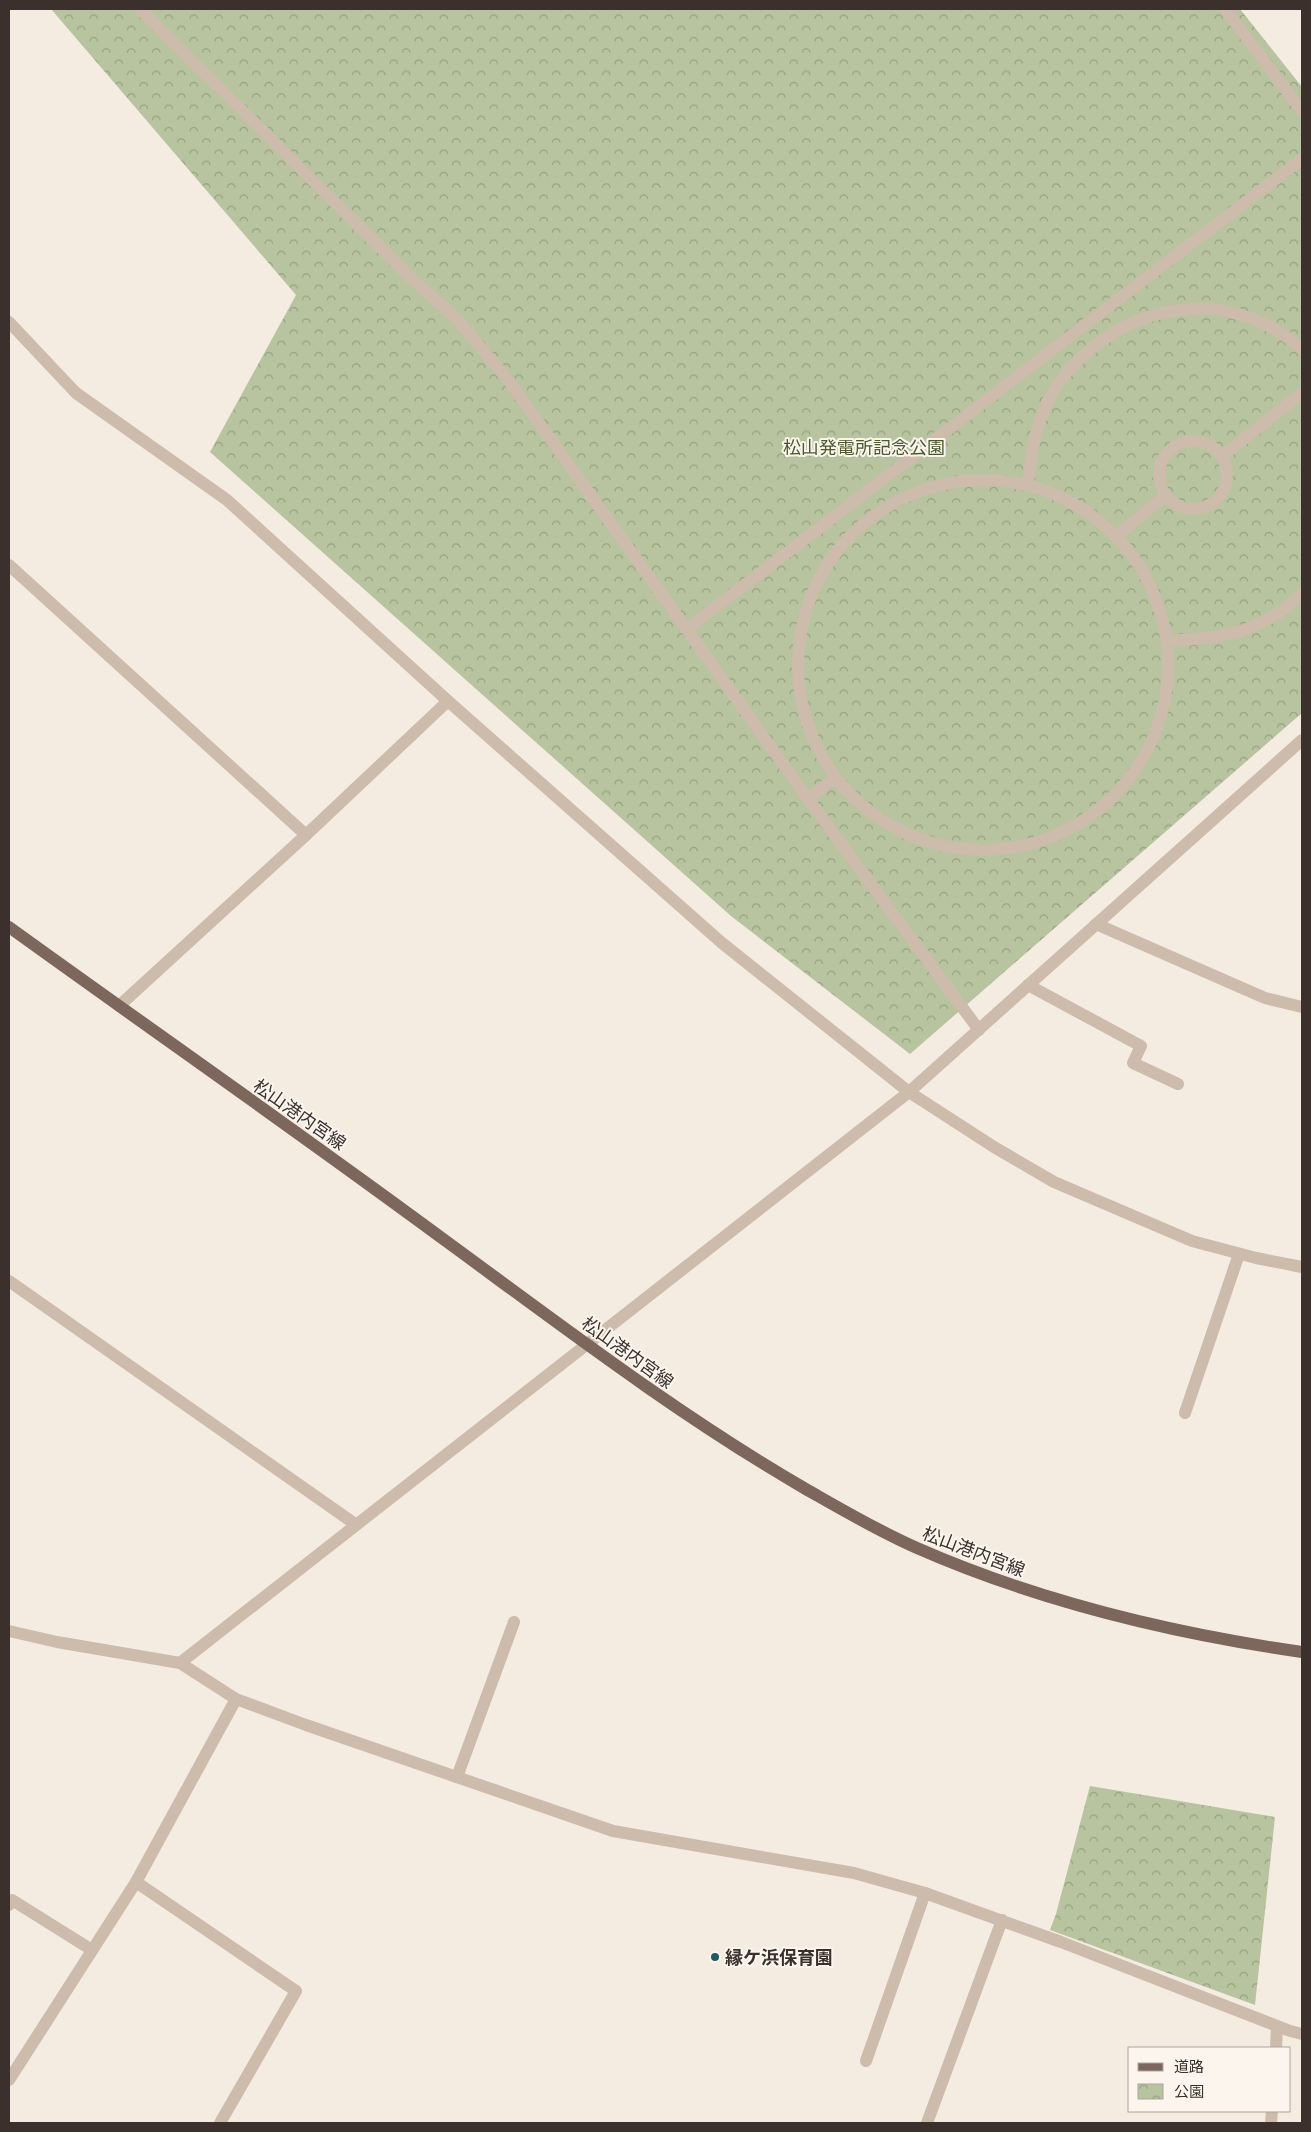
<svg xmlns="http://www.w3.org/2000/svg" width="1311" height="2132" viewBox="0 0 1311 2132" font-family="Commissioner,'Noto Sans JP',sans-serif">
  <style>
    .park { fill: url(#park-crowns) }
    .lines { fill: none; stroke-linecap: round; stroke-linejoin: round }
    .minor { stroke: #cdbbac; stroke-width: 12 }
    .major { stroke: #7d675c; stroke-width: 12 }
    .poi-dot { fill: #1f5a5e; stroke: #fbf5ee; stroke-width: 2 }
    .labels { text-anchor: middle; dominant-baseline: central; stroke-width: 4; stroke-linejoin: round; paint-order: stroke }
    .park-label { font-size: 18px; fill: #4a5a2e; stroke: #fbf5ee }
    .street-label { font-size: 18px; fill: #3b302b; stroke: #fbf5ee }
    .poi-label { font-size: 18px; font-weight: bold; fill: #3b302b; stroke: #fbf5ee; text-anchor: start }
  </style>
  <defs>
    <pattern id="park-crowns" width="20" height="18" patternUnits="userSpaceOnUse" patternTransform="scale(1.25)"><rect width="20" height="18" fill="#b8c4a0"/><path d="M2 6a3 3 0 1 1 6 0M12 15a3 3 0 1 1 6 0" fill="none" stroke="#97a083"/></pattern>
  </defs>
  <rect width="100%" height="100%" fill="#f4ebe1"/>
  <g class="park">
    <polygon points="51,9 1240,9 1302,87 1302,713 910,1054 731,916 210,452 296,295"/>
    <polygon points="1090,1786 1275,1817 1255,2005 1050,1930 1056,1914"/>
  </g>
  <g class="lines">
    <g class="minor">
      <polyline points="140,9 412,279 455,317 509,381 808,799 979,1030"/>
      <polyline points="1225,9 1302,111"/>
      <polyline points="9,322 76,393 227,500 448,701 722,943 909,1092 994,1147 1054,1182 1192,1241 1256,1258 1302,1267"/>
      <circle cx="1193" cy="475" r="34"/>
      <polyline points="1222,456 1302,393"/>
      <circle cx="983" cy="665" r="185"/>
      <path d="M1028,482c4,-36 9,-66 29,-97 9,-13 22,-26 34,-36 61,-52 149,-55 211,0"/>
      <polyline points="1116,537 1165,496"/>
      <polyline points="9,565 306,835"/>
      <polyline points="687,629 1302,159"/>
      <path d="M1166,641c57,-3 93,-7 136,-47"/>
      <polyline points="808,799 835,778"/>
      <polyline points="1096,924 1265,998 1302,1007"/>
      <polyline points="1028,985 1141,1046 1133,1063 1178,1084"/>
      <polyline points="119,1006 306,835 448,701"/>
      <polyline points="9,1281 355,1524"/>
      <polyline points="1185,1413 1239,1254"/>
      <polyline points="9,1631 57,1642 180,1663 236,1699 306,1725 613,1831 854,1873 925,1893 1061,1942 1290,2031 1302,2034"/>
      <polyline points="180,1663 909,1092 1302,740"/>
      <polyline points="457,1777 514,1622"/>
      <polyline points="136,1882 296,1991 220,2123"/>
      <polyline points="9,1905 12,1900 92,1950"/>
      <polyline points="1276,2048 1277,2026"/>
      <polyline points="866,2061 925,1893"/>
      <polyline points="9,2080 136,1882 236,1699"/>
      <polyline points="927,2123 1002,1920"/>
      <polyline points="1271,2123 1272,2111"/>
    </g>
    <path class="major" d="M9,927c147,106 295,209 441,317 116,85 230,172 354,244 37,21 74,43 113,60 123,54 253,85 385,104"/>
  </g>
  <circle class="poi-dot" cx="715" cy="1957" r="5"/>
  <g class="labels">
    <g class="park-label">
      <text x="864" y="447">松山発電所記念公園</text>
    </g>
    <g class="street-label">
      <text transform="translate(300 1114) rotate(35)">松山港内宮線</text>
      <text transform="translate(628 1352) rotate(36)">松山港内宮線</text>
      <text transform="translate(974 1551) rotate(21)">松山港内宮線</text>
    </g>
    <g class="poi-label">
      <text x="725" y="1957">縁ケ浜保育園</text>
    </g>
  </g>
  <rect width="1311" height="2132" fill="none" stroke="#3b302b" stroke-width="20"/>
  <rect x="1128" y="2047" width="162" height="65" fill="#fbf5ee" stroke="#aea6a0"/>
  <rect x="1138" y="2063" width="25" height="8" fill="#7d675c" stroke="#aea6a0"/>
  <text x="1174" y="2072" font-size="15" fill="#3b302b">道路</text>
  <rect x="1138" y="2084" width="25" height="15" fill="url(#park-crowns)" stroke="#aea6a0"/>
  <text x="1174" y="2097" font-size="15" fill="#3b302b">公園</text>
</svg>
